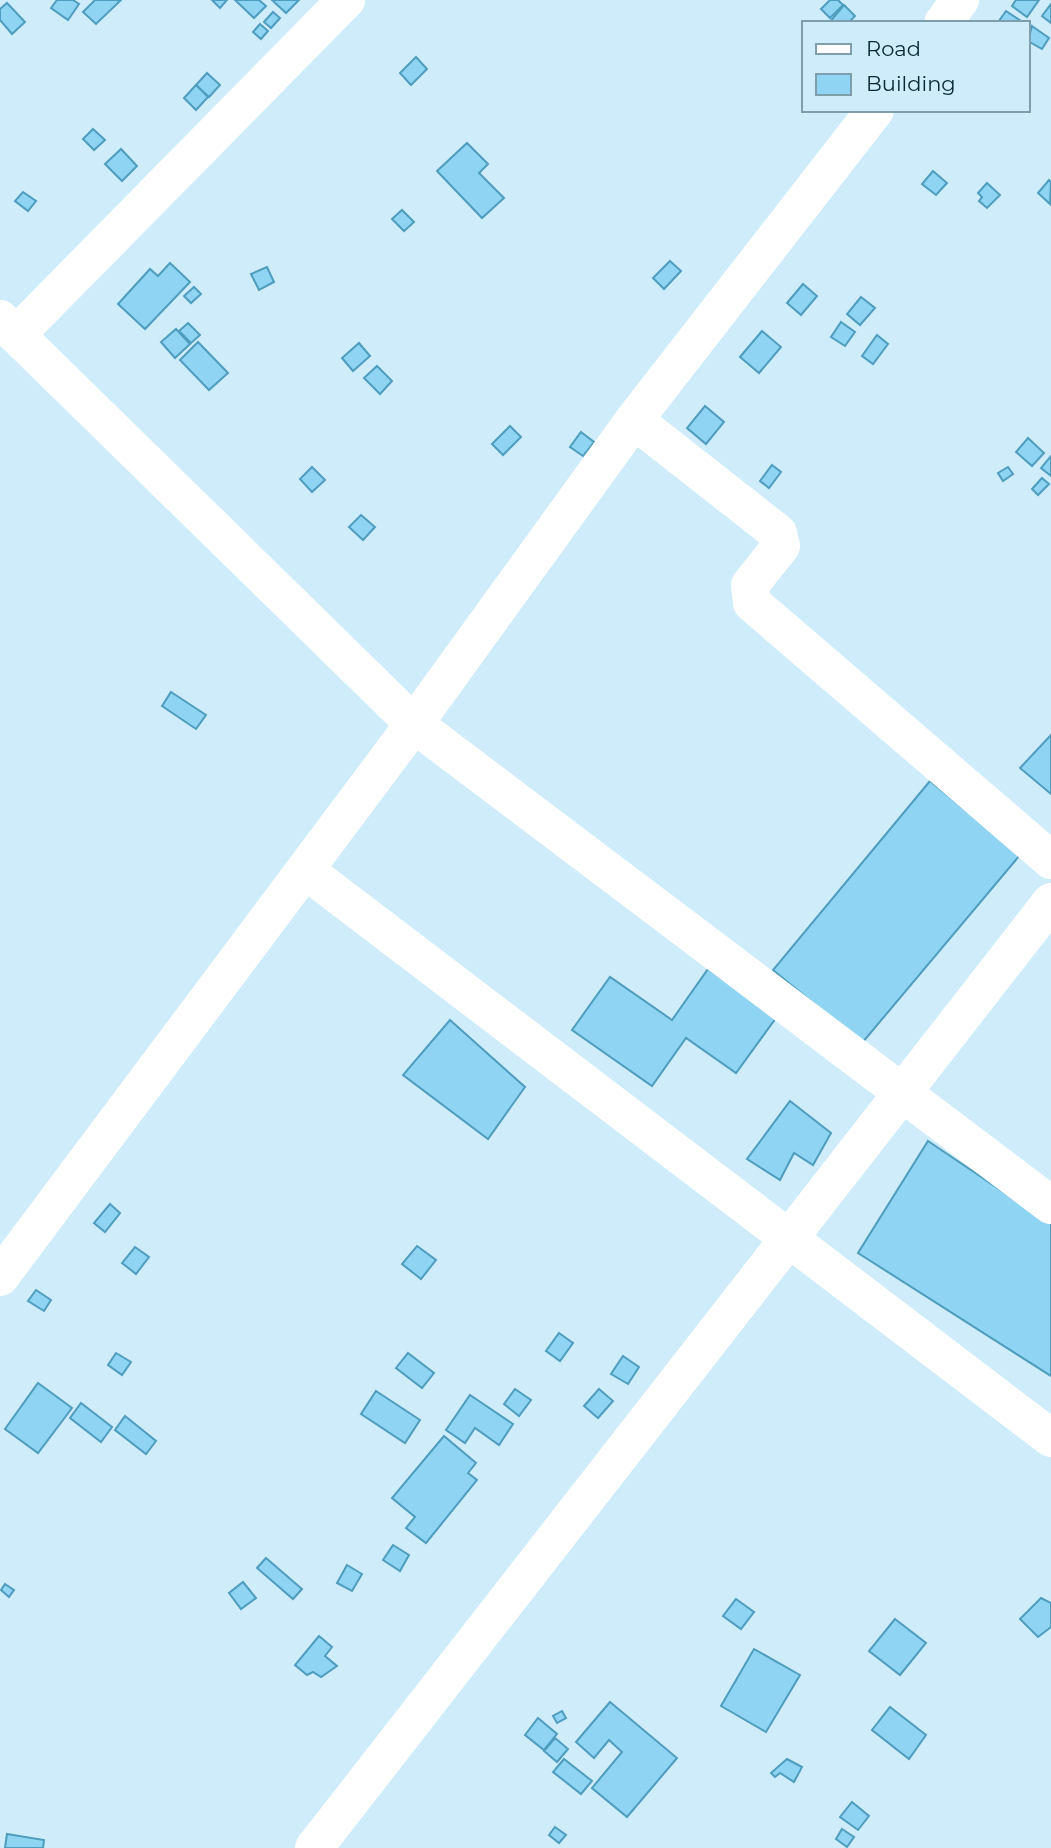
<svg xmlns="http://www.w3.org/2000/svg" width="1051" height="1848" viewBox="0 0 1051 1848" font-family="Montserrat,sans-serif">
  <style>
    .building { fill: #8fd5f3; stroke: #4e9dbe; stroke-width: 2 }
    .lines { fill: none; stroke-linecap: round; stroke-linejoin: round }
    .minor { stroke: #fff; stroke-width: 38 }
  </style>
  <rect width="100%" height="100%" fill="#cfecfa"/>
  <g class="building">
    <polygon points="57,0 73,0 79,4 68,20 51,8"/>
    <polygon points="95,0 121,0 96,24 83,12"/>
    <polygon points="212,0 227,0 220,8"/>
    <polygon points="235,0 259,0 266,6 254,18"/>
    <polygon points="272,0 299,0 286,13"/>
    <polygon points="830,0 838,0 843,5 830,18 821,9"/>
    <polygon points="1016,0 1039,0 1027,17 1012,6"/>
    <polygon points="7,3 25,22 12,34 0,20 0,9"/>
    <polygon points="1051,4 1051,23 1042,16"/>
    <polygon points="844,5 855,16 848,23 829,23"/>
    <polygon points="1006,11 1021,21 1019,23 999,21"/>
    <polygon points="273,12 280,18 271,28 264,22"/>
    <polygon points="260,24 268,31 261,39 253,32"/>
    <polygon points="1032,26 1049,38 1042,49 1028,41"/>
    <polygon points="416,57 427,69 411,85 400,73"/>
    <polygon points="207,73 220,85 209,97 196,85"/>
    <polygon points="196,85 208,97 196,110 184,98"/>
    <polygon points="93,129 105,140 94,150 83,139"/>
    <polygon points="467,143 488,164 479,173 504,198 482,218 437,171"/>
    <polygon points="121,149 137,166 122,181 105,164"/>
    <polygon points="933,171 947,183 936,195 922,184"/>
    <polygon points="1049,180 1051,182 1050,204 1038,193"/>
    <polygon points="987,183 1000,195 987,208 979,201 982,197 978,193"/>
    <polygon points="23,192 36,201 28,211 15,201"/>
    <polygon points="402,210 414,222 404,231 392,219"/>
    <polygon points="670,261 681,271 664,289 653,278"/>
    <polygon points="170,263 190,282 145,329 118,304 150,269 158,276"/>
    <polygon points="267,267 274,282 259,290 251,274"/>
    <polygon points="803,284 817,296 801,315 787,303"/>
    <polygon points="194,287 201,294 191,303 184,296"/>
    <polygon points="861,297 875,308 860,325 847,314"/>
    <polygon points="841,322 855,332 845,346 831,337"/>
    <polygon points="188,323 200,335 191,343 179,331"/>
    <polygon points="176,329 190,344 175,358 161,342"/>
    <polygon points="762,331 781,347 759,373 740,357"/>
    <polygon points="877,335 888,344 873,364 862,356"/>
    <polygon points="198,342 228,373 209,390 180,360"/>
    <polygon points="359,343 370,356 353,371 342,358"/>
    <polygon points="377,366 392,381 380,394 364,378"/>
    <polygon points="705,406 724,422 706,444 687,428"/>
    <polygon points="510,426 521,437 503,455 492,444"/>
    <polygon points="581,432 594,442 583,456 570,447"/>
    <polygon points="1028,438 1044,453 1032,466 1016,452"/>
    <polygon points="1051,456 1051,476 1041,468"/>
    <polygon points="772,465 781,472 769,488 760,481"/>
    <polygon points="312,467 325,480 312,492 300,479"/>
    <polygon points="1008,467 1013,474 1003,481 998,473"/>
    <polygon points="1042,478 1049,484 1038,495 1032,489"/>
    <polygon points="361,515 375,527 363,540 349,527"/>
    <polygon points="171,692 206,715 196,729 162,706"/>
    <polygon points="1051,735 1051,794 1020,768"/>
    <polygon points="930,781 1020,855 862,1043 773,970"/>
    <polygon points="708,969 776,1018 736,1073 686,1038 652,1086 572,1030 610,977 672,1020"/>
    <polygon points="450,1020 525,1087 488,1139 403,1075"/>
    <polygon points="790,1101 831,1133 813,1165 794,1153 780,1180 747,1159"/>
    <polygon points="928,1141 1051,1224 1051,1376 858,1253"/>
    <polygon points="110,1204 120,1213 105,1232 94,1223"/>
    <polygon points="417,1246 436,1260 421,1279 402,1264"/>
    <polygon points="135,1247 149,1257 136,1274 122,1263"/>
    <polygon points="36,1290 51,1300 44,1311 28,1301"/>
    <polygon points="559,1333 573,1343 560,1361 546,1351"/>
    <polygon points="116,1353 131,1362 122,1375 108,1365"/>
    <polygon points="408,1353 434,1373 422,1388 396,1368"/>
    <polygon points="623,1356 639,1367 628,1384 611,1374"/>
    <polygon points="38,1383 72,1408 38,1453 5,1429"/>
    <polygon points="515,1389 531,1400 519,1416 504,1404"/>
    <polygon points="599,1389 613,1401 598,1418 584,1406"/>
    <polygon points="376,1391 420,1420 405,1443 361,1414"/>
    <polygon points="470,1395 513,1424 499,1445 475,1428 465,1443 446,1430"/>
    <polygon points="81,1403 112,1427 101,1442 70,1418"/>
    <polygon points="125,1416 156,1441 146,1454 115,1430"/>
    <polygon points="444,1436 476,1463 468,1473 477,1480 426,1543 406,1528 415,1517 392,1498"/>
    <polygon points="393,1545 409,1555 400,1571 383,1560"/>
    <polygon points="266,1558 302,1589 293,1599 257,1568"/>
    <polygon points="347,1565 362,1574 352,1591 337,1583"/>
    <polygon points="243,1582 256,1598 241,1609 229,1593"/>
    <polygon points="5,1584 14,1590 9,1597 1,1590"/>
    <polygon points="1041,1598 1051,1603 1051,1627 1038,1637 1020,1619"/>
    <polygon points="736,1599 754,1612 741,1629 723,1616"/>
    <polygon points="895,1619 926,1643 900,1675 869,1651"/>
    <polygon points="319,1636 332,1647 325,1656 337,1666 321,1677 313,1672 307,1675 295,1665"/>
    <polygon points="754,1649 800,1675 766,1732 721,1706"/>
    <polygon points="610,1702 677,1758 627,1817 592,1788 622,1752 609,1740 594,1758 576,1742"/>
    <polygon points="890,1707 926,1735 909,1759 872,1730"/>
    <polygon points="562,1711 566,1718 557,1723 553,1716"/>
    <polygon points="538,1718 557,1734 544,1750 525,1735"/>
    <polygon points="555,1738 568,1749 557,1762 544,1751"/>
    <polygon points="564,1759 592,1781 581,1794 553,1772"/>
    <polygon points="787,1759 802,1767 794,1782 780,1773 775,1777 771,1773"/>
    <polygon points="852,1802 869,1816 858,1830 840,1817"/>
    <polygon points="555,1827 566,1835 559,1843 549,1835"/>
    <polygon points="842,1829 854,1837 847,1847 836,1839"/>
    <polygon points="7,1834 44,1840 43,1848 5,1848"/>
  </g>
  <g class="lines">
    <g class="minor">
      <polyline points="943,23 960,0"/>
      <polyline points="0,319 414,724 1051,1205"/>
      <polyline points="16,335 346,0"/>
      <polyline points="634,420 778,533 781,546 750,585 752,603 1051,860"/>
      <polyline points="305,870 1051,1438"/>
      <polyline points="0,1277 414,724 634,420 875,110"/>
      <polyline points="314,1848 1051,902"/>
    </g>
  </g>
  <rect x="802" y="21" width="228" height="91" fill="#cfecfa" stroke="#7f9eac" stroke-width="2"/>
  <rect x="816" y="44" width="35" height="10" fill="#ffffff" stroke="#7f9eac" stroke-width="2"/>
  <text x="866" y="56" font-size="21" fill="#062937">Road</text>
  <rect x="816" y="74" width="35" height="21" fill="#8fd5f3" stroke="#7f9eac" stroke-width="2"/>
  <text x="866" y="91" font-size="21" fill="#062937">Building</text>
</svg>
